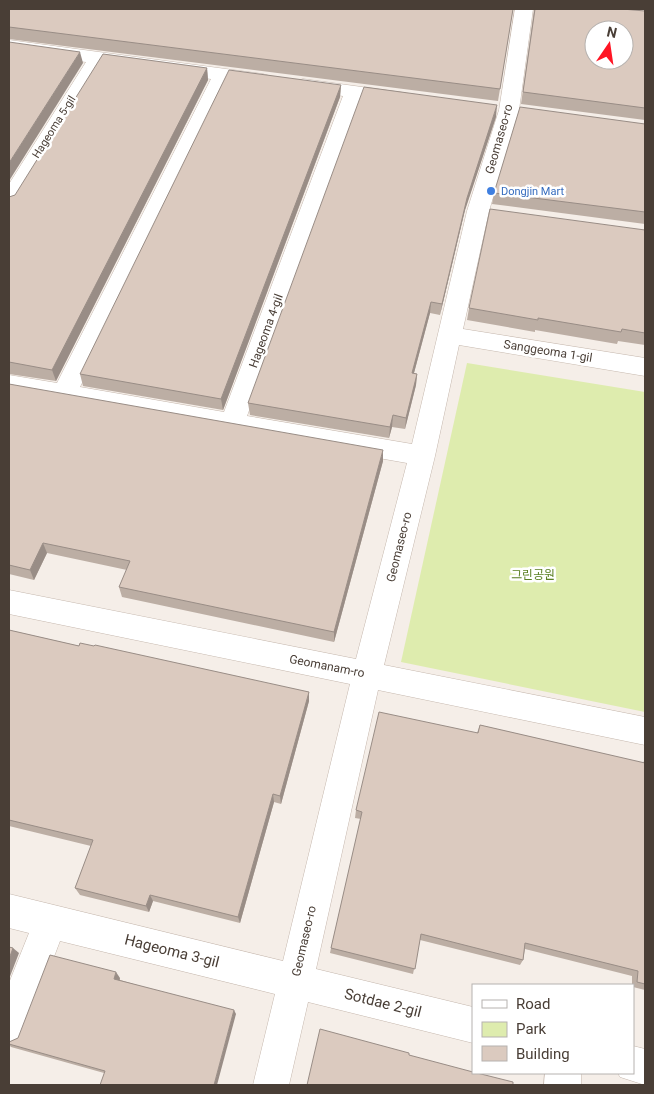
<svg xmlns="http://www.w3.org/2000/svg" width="654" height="1094" viewBox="0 0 654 1094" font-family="Roboto,'Noto Sans KR',sans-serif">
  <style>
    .green { fill: #deecae }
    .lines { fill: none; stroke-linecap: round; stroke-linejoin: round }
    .minor-casing { stroke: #c5b7ad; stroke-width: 1 }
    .minor { fill: #fff; fill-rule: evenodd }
    .wall { fill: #bcaea4 }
    .shaded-wall { fill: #998d86 }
    .building { fill: #dbcabf; stroke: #998d86; fill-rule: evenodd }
    .shop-dot { fill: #3f7fe0; stroke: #fff; stroke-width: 2 }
    .labels { text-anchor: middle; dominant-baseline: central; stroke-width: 5; stroke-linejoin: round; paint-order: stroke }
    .far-street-label { font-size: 11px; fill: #493e36; stroke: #fff }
    .far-shop-label { font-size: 11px; fill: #366cbe; stroke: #fff; text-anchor: start }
    .street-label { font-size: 12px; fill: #493e36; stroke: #fff }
    .park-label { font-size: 12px; fill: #5b8024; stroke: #fff }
    .near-street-label { font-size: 15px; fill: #493e36; stroke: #fff }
  </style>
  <rect width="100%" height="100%" fill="#f5eee8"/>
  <polygon class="green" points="467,363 645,392 645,712 401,662"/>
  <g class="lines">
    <g class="minor-casing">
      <g id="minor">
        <polygon points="515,9 533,9 519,110 489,211 463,329 645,358 645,376 459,345 435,456 384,665 645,717 645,745 378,690 316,969 473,1007 473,1043 308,1002 289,1085 253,1085 275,994 60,941 22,1041 9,1046 9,983 29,933 9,928 9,894 283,961 350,684 9,614 9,590 356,659 407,463 9,393 9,375 57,383 211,79 104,64 17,206 9,208 9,184 86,62 9,52 9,40 263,74 270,76 273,80 270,84 263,86 229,81 80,387 224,412 343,96 296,89 293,85 296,81 303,79 406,93 409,97 406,101 399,103 362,98 247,416 412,444 467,211 499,110"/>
        <polygon points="633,1046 645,1049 645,1085 620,1077 618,1073 633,1073"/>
        <polygon points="545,1073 581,1073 581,1085 544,1085"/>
      </g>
    </g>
    <use href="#minor" class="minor"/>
  </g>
  <g class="wall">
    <polygon points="9,9 513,9 498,101 9,39"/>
    <polygon points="534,9 645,11 645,120 521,104"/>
    <polygon points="633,9 645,9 645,10"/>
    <polygon points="207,68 208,80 56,381 9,374 9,197 15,195"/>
    <polygon points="341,85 340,97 223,410 83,386 80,374"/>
    <polygon points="496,117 465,210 440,315 430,313 414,373 417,374 416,385 405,429 392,427 389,438 250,415 248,403"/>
    <polygon points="645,124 645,224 492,204 494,193"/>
    <polygon points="645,230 645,345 618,341 617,344 535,330 535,332 467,320 469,308"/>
    <polygon points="9,384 383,461 334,642 122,597 119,587 127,570 47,553 34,580 9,574"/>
    <polygon points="9,630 79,646 309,692 309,701 281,804 274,802 240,923 153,901 149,912 80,895 75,888 91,846 9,826"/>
    <polygon points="480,725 643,763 645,759 645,990 633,987 633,985 632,985 632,976 525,949 523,960 520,965 420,940 413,974 330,953 331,948 361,819 355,818 356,810 477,733"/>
    <polygon points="120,978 120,980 236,1014 104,1073 11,1047 9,1045 9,1042 18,1038"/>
  </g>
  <g class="shaded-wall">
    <polygon points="80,52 83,63 9,181 9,163"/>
    <polygon points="207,68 208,80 56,381 52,370"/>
    <polygon points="341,85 340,97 223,410 221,399"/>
    <polygon points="497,105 496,117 465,210 440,315 442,304 467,198"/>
    <polygon points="431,302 430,313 411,384 412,373"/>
    <polygon points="417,374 416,385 405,429 406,418"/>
    <polygon points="393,415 392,427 389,438 390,427"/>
    <polygon points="383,450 383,461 334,642 334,632"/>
    <polygon points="43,543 47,553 34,580 30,570"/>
    <polygon points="309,692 309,701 281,804 280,796"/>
    <polygon points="273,794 274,802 240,923 238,917"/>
    <polygon points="150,895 153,901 149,912 146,906"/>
    <polygon points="13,948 19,953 9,979 9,959"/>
    <polygon points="116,972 120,978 118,984 114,979"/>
    <polygon points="234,1010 236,1014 217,1085 214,1085"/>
  </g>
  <g class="building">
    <polygon points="9,9 513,9 500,89 9,27"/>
    <path d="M535,9h87l23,2v97l-122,-16zM594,30h30v30h-30z"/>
    <polygon points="9,42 80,52 9,163"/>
    <polygon points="103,54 207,68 52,370 9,362 9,197 15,195"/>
    <polygon points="229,70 341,85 221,399 80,374"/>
    <polygon points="364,87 497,105 467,198 442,304 431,302 412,373 417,374 406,418 393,415 390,427 248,403"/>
    <polygon points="520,107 645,124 645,212 494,193"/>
    <polygon points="490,209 645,230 645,333 622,329 621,332 538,318 538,320 469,308"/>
    <polygon points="9,384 383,450 334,632 119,587 130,561 43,543 30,570 9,565"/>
    <polygon points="9,630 79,646 80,643 94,646 95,645 309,692 280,796 273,794 238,917 150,895 146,906 75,888 93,840 9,820"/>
    <polygon points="379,712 478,733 480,725 645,763 645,984 637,982 638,971 525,943 523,960 421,934 415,969 331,948 362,812 356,810"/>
    <polygon points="9,947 13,948 9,959"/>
    <polygon points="50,955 116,972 114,979 234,1010 214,1085 100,1085 105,1071 9,1044 9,1042 18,1038"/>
    <polygon points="320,1029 409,1053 409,1055 473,1072 473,1073 477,1073 513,1082 513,1085 307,1085"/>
  </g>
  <circle class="shop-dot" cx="491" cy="191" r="5"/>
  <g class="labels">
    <g class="far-street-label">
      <text transform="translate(54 127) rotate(-58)">Hageoma 5-gil</text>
    </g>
    <g class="far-shop-label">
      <text x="501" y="191">Dongjin Mart</text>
    </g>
    <g class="street-label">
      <text transform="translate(499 139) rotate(-74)">Geomaseo-ro</text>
      <text transform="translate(266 331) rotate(-70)">Hageoma 4-gil</text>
      <text transform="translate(548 351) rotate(9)">Sanggeoma 1-gil</text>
      <text transform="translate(399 547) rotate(-76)">Geomaseo-ro</text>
      <text transform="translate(327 666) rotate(11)">Geomanam-ro</text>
      <text transform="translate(304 941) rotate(-77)">Geomaseo-ro</text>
    </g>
    <g class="park-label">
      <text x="533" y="575">그린공원</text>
    </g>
    <g class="near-street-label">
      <text transform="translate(172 951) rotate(14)">Hageoma 3-gil</text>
      <text transform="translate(383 1003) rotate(14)">Sotdae 2-gil</text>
    </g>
  </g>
  <rect width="654" height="1094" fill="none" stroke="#493e36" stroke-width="20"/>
  <rect x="472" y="984" width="162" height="90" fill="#ffffff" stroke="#b6b2af"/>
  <rect x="482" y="1000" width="25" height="8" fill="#ffffff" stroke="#b6b2af"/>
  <text x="516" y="1009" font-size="15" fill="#493e36">Road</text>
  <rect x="482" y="1022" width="25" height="15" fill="#deecae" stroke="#b6b2af"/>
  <text x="516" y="1034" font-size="15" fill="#493e36">Park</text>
  <rect x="482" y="1046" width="25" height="15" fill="#dbcabf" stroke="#b6b2af"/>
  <text x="516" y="1059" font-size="15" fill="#493e36">Building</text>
  <g transform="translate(609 45) rotate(13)"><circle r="24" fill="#ffffff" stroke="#b6b2af"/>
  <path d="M0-4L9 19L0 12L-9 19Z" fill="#ff1524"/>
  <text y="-8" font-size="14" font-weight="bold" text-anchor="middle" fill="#493e36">N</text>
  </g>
</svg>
